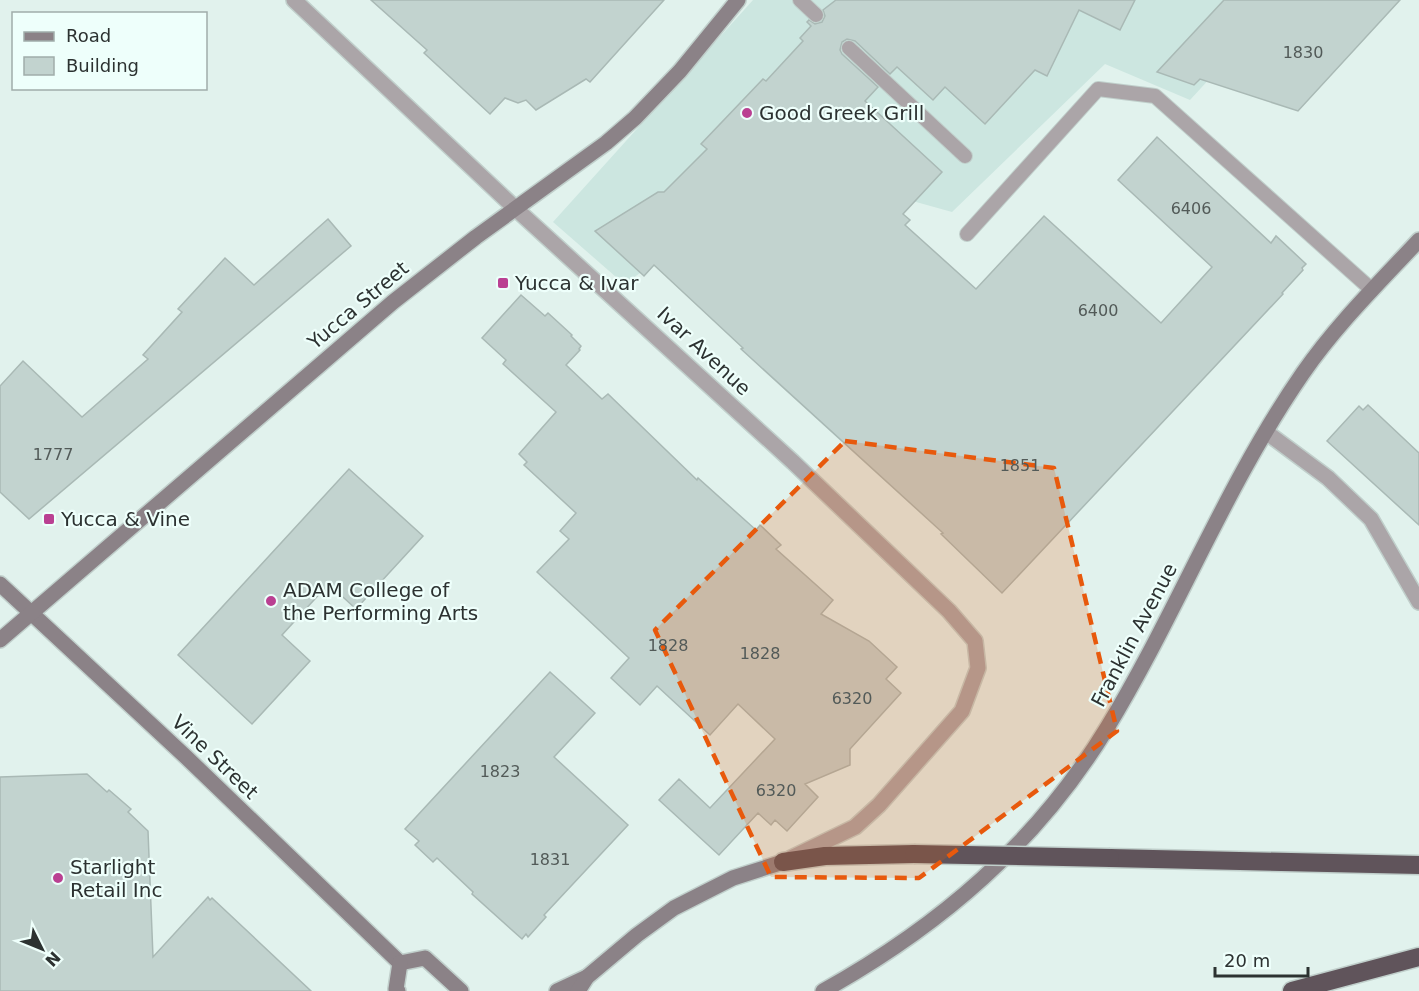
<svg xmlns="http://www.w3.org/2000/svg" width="1419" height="991" viewBox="0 0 1419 991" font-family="'DejaVu Sans',sans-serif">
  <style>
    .built { fill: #cce6e0 }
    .building { fill: #c2d3cf; stroke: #a9b9b5; stroke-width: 1.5 }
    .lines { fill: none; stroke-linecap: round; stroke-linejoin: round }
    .service-casing { stroke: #c0cfcb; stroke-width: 16 }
    .minor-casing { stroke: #c0cfcb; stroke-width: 18 }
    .secondary-casing { stroke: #c0cfcb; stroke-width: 18 }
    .motorway-casing { stroke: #c0cfcb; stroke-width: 21 }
    .service { stroke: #aba5a8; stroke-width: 14 }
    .minor { stroke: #aba5a8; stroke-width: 15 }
    .secondary { stroke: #8b8287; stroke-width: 15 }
    .motorway { stroke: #60545b; stroke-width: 18 }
    .motorway-bridge-casing { stroke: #c0cfcb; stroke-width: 21; stroke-linecap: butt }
    .motorway-bridge { stroke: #60545b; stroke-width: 18 }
    .marked { fill: #e8590c; fill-opacity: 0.2; stroke: #e8590c; stroke-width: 4.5; stroke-dasharray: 12 8; stroke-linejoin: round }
    .poi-dot { fill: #ba4092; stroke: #eefffb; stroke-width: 2 }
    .labels { text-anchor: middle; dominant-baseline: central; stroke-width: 4.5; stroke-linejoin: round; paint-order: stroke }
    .number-label { font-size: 16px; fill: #525a58 }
    .poi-label { font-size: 20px; fill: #2c3231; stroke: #eefffb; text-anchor: start }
    .street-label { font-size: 20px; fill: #2c3231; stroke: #eefffb }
  </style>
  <rect width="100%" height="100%" fill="#e1f2ed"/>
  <polygon class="built" points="753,0 1282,0 1190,100 1105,64 952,212 794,168 624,284 553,222"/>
  <g class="building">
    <polygon points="371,0 664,0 590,82 586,79 536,110 526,100 518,103 505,98 490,114 424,53 427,50"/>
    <polygon points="836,0 1135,0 1120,30 1079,10 1047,76 1035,70 985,124 945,87 933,100 897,67 890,74 855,41 847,39 842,42 840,50 842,54 878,87 865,101 942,172 903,214 910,220 905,225 976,289 1044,216 1161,323 1212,267 1118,180 1157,137 1271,243 1276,236 1306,264 1302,268 1303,270 1282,293 1283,294 1002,593 941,534 943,533 741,349 743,348 654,265 644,276 595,231 658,192 664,192 707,149 701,144 763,79 766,81 803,41 800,38 811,26 807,22 809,20 815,24 822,22 825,16 823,10"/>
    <polygon points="1224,0 1400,0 1298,111 1200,79 1194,85 1157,72"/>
    <polygon points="328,219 351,246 29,519 0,492 0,386 23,361 82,417 148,359 143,355 182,312 178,309 225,258 254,285"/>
    <polygon points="521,295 545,316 548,313 572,335 571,336 581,346 579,349 580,350 566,365 602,399 608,394 697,480 698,478 756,530 760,525 781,545 776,549 833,600 821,614 869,641 897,667 886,679 901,693 850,749 850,765 805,784 818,797 787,831 775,820 771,825 758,813 719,855 659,800 679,779 710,808 775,739 738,704 710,735 657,686 640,705 611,678 629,658 537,572 569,539 560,531 576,513 524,465 527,462 519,454 556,412 503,364 506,360 482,338"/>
    <polygon points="1368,405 1419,453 1419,525 1327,441 1359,406 1363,410"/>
    <polygon points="349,469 423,536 356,609 332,587 328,592 324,589 282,635 310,661 252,724 178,655"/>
    <polygon points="550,672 595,713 554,757 628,825 544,915 546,917 528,937 526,934 522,939 472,894 473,892 437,858 433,862 415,845 419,841 405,829"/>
    <polygon points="87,774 107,792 109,790 131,809 128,812 148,831 153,957 208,897 210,900 212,898 311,991 0,991 0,777"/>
  </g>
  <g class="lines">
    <g class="service-casing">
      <g id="service">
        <polyline points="800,0 816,15"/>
        <polyline points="849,48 965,156"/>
        <polyline points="967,234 1098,89 1155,96 1372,290"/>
      </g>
    </g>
    <g class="minor-casing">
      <g id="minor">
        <polyline points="294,0 516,209 793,462 949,611 975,641 978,668 962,711 879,805 855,827 791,858"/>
        <polyline points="1266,432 1328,478 1371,519 1419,602"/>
      </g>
    </g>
    <g class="secondary-casing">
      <g id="secondary">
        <polyline points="0,584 186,757 400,963"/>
        <polyline points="0,640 393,302 476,237 606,143 635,118 680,71 738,0"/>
        <polyline points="400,963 425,958 461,991"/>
        <polyline points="398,991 396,989 400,963"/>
        <polyline points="557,991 587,977"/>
        <polyline points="578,991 587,977 637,935 674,908 733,878 783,862"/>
        <path d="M823,991c117,-65 214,-148 284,-263 70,-115 119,-244 196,-355 34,-49 76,-90 116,-133"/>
      </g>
    </g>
    <g class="motorway-casing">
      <g id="motorway">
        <polyline points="1110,858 1419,865"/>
        <polyline points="783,862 825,856 914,854"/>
        <polyline points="1292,991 1419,957"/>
      </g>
    </g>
    <use href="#service" class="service"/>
    <use href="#minor" class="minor"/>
    <use href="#secondary" class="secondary"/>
    <use href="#motorway" class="motorway"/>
    <g class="motorway-bridge-casing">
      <polyline id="motorway-bridge" points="914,854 1110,858"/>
    </g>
    <use href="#motorway-bridge" class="motorway-bridge"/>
  </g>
  <path class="marked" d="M845,441l209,27 63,263 -198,147 -148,-1 -116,-247z"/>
  <g class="poi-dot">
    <circle cx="747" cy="113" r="6"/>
    <rect x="497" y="277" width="12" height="12" rx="3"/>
    <rect x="43" y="513" width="12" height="12" rx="3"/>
    <circle cx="271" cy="601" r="6"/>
    <circle cx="58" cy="878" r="6"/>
  </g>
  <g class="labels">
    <g class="number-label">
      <text x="1303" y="52">1830</text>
      <text x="1191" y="208">6406</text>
      <text x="1098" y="310">6400</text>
      <text x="53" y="454">1777</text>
      <text x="1020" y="465">1851</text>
      <text x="668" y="645">1828</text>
      <text x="760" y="653">1828</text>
      <text x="852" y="698">6320</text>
      <text x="500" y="771">1823</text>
      <text x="776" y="790">6320</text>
      <text x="550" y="859">1831</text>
    </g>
    <g class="poi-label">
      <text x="759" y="113">Good Greek Grill</text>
      <text x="515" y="283">Yucca &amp; Ivar</text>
      <text x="61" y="519">Yucca &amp; Vine</text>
      <text x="283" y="590">ADAM College of<tspan x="283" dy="23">the Performing Arts</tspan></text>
      <text x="70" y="867">Starlight<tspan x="70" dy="23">Retail Inc</tspan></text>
    </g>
    <g class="street-label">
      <text transform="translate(358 305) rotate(-40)">Yucca Street</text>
      <text transform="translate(704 351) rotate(43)">Ivar Avenue</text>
      <text transform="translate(1134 635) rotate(-62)">Franklin Avenue</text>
      <text transform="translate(215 757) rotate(44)">Vine Street</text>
    </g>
  </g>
  <rect x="12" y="12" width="195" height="78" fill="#eefffb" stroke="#a0adaa" stroke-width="1.5"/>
  <rect x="24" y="32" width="30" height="9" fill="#8b8287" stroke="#a0adaa" stroke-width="1.5"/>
  <text x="66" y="42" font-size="18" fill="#2c3231">Road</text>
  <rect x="24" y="57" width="30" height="18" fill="#c2d3cf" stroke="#a0adaa" stroke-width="1.5"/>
  <text x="66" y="72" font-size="18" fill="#2c3231">Building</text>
  <g transform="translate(42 949) rotate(133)" stroke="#eefffb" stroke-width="4.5" paint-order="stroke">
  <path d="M0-4.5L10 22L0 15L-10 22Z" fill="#2c3231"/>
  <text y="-9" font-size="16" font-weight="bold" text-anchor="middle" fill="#2c3231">N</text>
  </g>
  <path d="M1215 967v9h93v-9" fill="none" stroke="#2c3231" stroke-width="3"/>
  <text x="1224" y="967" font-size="18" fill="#2c3231" stroke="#eefffb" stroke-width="4.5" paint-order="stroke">20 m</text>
</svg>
